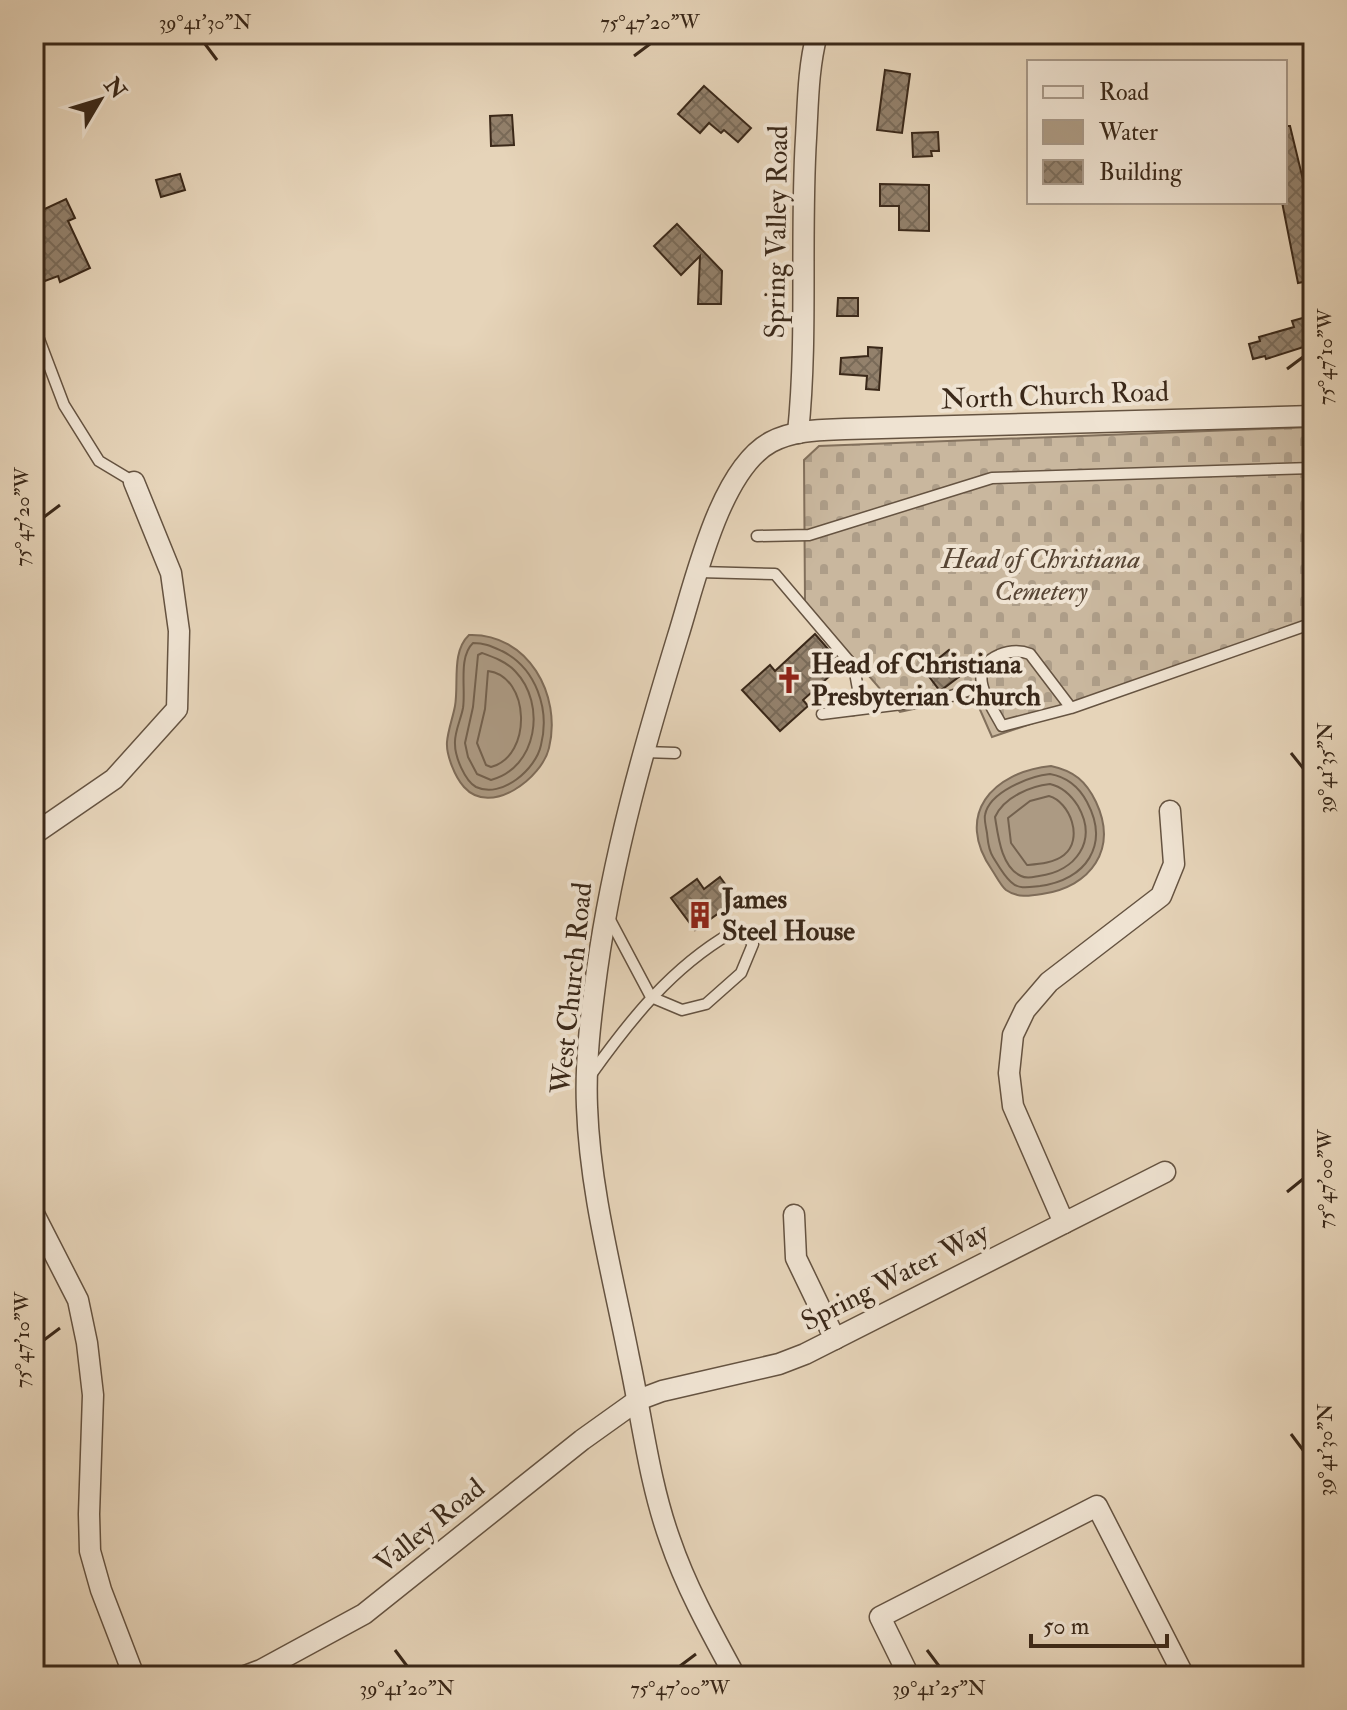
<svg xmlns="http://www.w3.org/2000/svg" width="1347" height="1710" viewBox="0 0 1347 1710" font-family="'IM FELL Double Pica',serif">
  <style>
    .cemetery { fill: url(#cemetery-stones); stroke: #82705c; stroke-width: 2 }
    .water { fill: #ac9a83; stroke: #7e6c59; stroke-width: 2 }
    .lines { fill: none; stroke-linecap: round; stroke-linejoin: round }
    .shore { stroke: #73614e; stroke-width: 2 }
    .building { fill: url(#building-cross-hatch); stroke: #3a2819; stroke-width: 2 }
    .service-casing { stroke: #655341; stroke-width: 13 }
    .minor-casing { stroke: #655341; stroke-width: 23 }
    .service { stroke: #efe3d2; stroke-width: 10 }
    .minor { stroke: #efe3d2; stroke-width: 20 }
    .ticks { fill: none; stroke: #3a2819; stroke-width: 3 }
    .labels { text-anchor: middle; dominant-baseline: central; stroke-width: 8; stroke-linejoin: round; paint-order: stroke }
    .street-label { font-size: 28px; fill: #3a2819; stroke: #efe3d2 }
    .park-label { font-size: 28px; font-style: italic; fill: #574534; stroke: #efe3d2 }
    .poi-label { font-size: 28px; font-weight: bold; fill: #3a2819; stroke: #efe3d2; text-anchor: start }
    .neatline { fill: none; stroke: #3a2819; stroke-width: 3 }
    .ticks-label { font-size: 20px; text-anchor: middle; fill: #3a2819 }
  </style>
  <defs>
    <pattern id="cemetery-stones" width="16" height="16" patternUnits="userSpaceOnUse" patternTransform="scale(2)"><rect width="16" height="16" fill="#c9b79e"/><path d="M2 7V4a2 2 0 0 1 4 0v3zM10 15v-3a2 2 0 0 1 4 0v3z" fill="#ad9d88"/></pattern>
    <pattern id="building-cross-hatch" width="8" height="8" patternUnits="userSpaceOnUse" patternTransform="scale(2)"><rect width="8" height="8" fill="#93816c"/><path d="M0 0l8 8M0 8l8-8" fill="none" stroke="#796a58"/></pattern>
  </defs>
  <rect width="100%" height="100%" fill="#e6d4b9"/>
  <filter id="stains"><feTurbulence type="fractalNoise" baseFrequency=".0025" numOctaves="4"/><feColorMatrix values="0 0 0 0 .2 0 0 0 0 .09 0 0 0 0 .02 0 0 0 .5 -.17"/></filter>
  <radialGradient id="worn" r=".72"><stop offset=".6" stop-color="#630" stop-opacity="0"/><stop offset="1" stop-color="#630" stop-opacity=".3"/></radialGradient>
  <polygon class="cemetery" points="1313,427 1313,628 992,737 974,696 900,712 805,602 804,460 819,446"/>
  <g class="water">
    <path d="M469,635c59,-2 93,60 80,113 -7,30 -58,69 -85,39 -9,-10 -18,-32 -17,-45 1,-12 6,-25 8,-36 4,-23 -4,-54 14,-71z"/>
    <path d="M1051,766c23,5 35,15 45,36 22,47 -5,85 -54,92 -12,2 -25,4 -36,-4 -5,-4 -10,-14 -14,-20 -38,-55 0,-98 59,-104z"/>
  </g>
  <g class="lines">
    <g class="shore">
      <path d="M473,643c12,0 18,3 29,8 34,17 48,58 39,94 -5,24 -39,54 -65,42 -11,-6 -21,-30 -21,-43 -1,-11 6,-25 8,-36 3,-19 -5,-51 10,-65z"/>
      <path d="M482,653c11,4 25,9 33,18 32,33 22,97 -24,109l-14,-6 -9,-17 -3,-14 8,-36 5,-52z"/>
      <path d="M488,671c42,5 45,85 3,96l-5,-2 -9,-22 8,-34z"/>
      <path d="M1050,774c17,3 29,13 37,28 23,43 -1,78 -47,84 -10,1 -21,4 -29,-4 -7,-6 -13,-17 -18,-25 -5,-8 -5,-15 -6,-24 -1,-6 -3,-13 -2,-18 4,-23 45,-39 65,-41z"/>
      <path d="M1050,784c13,3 21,11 28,22 20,35 -2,65 -39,70 -6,1 -12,3 -18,0 -20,-9 -23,-41 -26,-59 9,-20 36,-31 55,-33z"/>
      <path d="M1049,796c21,6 35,43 15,59 -10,8 -25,9 -37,10l-16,-22 -3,-25 22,-17z"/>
    </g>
  </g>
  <g class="building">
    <polygon points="885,70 910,74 902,133 877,130"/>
    <polygon points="704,86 751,128 738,142 724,130 721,133 709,123 700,133 678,114"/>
    <polygon points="512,115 514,145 491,146 490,116"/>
    <polygon points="1285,126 1290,126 1313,221 1313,280 1298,283 1282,202 1285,202"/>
    <polygon points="938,132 939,151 931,151 932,156 913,157 912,133"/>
    <polygon points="180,174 185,190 161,197 156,180"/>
    <polygon points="880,184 929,185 929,231 899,230 899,206 880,206"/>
    <polygon points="66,199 75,218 68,221 90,268 60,282 58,276 45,281 34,256 34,214"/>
    <polygon points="677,224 722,271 721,304 698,304 700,256 681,275 654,246"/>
    <polygon points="838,298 858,298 858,316 837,316"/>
    <polygon points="1313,315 1313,344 1266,359 1265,356 1253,359 1249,344 1260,341 1259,337 1294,327 1292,321"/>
    <polygon points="868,347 882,348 879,390 866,389 867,376 840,374 841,358 868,356"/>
    <polygon points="815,634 842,665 803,700 808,706 780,731 742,690 770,665 775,671"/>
    <polygon points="949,650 960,664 954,668 960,676 940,691 924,670"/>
    <polygon points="720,877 737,900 695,930 671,898 697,879 704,889"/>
  </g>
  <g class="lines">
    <g class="service-casing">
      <g id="service">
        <polyline points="34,326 64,405 99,461 134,482"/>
        <polyline points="757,536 809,535 992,478 1313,468"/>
        <polyline points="699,572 775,574 854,667 858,689 853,710"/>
        <path d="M1071,708l-41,-54c-10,-4 -21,-3 -31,1 -35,15 -9,48 3,71l69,-18 242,-85"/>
        <polyline points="822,714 942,699 982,686"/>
        <polyline points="644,752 675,753"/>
        <path d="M590,1076c40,-56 81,-108 141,-143l15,3 7,8 -12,29 -35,31 -24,6 -31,-13 -43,-81"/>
      </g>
    </g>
    <g class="minor-casing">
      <g id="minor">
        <path d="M798,433c10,-98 2,-197 8,-295 2,-35 2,-70 11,-104"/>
        <polyline points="34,834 114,779 177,709 179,631 171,573 134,482"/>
        <polyline points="34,1214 78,1300 87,1343 93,1395 89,1514 90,1551 101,1590 134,1676"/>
        <polyline points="794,1215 796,1258 835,1339"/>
        <polyline points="1064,1223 1013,1106 1009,1073 1013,1035 1025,1010 1049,982 1161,896 1174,864 1170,811"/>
        <polyline points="245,1676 261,1670 364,1614 582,1440 638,1400 662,1391 779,1364 805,1354 1165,1172"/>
        <path d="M735,1676c-24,-44 -49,-89 -65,-136 -21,-58 -28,-122 -41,-182 -16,-82 -39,-166 -42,-251 -2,-45 4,-92 10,-137 16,-115 47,-223 81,-334 17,-54 42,-167 93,-194 22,-12 49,-12 74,-13l468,-13"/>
        <polyline points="909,1676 880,1617 1097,1506 1184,1676"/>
      </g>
    </g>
    <use href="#service" class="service"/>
    <use href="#minor" class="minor"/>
  </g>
  <path class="ticks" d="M205,44l12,16M634,56l16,-12M1287,369l16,-12M44,517l16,-12M1291,753l12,15M1287,1192l16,-13M44,1340l16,-12M1291,1434l12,16M395,1650l12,16M927,1650l12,16M680,1666l16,-12"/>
  <defs>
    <g id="church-bare" transform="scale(2.16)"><path d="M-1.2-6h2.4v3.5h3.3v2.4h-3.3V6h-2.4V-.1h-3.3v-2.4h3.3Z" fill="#8f2418" stroke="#efe3d2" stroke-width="2.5" paint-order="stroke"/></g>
    <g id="building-bare" transform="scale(2.16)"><path d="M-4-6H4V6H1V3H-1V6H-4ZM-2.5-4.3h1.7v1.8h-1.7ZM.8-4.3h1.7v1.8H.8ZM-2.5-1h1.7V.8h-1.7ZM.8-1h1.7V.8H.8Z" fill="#8f2418" stroke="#efe3d2" stroke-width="2.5" paint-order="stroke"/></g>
  </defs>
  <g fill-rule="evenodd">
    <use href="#church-bare" x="789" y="680"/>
    <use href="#building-bare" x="700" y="915"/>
  </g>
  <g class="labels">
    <g class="street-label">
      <text transform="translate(777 232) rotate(-89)">Spring Valley Road</text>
      <text transform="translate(1055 396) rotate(-2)">North Church Road</text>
      <text transform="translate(572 988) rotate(-84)">West Church Road</text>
      <text transform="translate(895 1277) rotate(-27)">Spring Water Way</text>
      <text transform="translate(430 1526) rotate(-39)">Valley Road</text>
    </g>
    <g class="park-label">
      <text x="1041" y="559">Head of Christiana<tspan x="1041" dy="32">Cemetery</tspan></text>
    </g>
    <g class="poi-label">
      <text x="811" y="664">Head of Christiana<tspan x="811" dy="32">Presbyterian Church</tspan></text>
      <text x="722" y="899">James<tspan x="722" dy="32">Steel House</tspan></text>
    </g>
  </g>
  <rect width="1347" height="1710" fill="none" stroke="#e6d4b9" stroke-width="88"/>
  <rect x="1027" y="60" width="260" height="144" fill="#efe3d2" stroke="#a79888" stroke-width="2"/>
  <rect x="1043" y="86" width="40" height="12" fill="#efe3d2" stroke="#a79888" stroke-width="2"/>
  <text x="1099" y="100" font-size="24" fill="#3a2819">Road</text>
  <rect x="1043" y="120" width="40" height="24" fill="#ac9a83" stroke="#a79888" stroke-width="2"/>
  <text x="1099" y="140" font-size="24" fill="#3a2819">Water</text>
  <rect x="1043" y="160" width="40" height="24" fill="url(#building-cross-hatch)" stroke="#a79888" stroke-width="2"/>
  <text x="1099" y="180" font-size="24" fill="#3a2819">Building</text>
  <g transform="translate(100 100) rotate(52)" stroke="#efe3d2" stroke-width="6" paint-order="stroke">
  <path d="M0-6L14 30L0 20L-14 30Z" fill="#3a2819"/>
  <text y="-12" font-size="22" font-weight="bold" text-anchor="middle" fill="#3a2819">N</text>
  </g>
  <path d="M1031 1634v12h136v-12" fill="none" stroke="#3a2819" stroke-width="4"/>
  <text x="1043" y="1634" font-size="24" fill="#3a2819" stroke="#efe3d2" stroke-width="6" paint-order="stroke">50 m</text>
  <rect x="44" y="44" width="1259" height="1622" class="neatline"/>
  <g class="ticks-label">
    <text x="205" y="29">39°41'30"N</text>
    <text x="650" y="29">75°47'20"W</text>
    <text transform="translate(1325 357) rotate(-90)" y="7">75°47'10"W</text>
    <text transform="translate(22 517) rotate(-90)" y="7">75°47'20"W</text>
    <text transform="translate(1325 768) rotate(-90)" y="7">39°41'35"N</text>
    <text transform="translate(1325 1179) rotate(-90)" y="7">75°47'00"W</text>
    <text transform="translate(22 1340) rotate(-90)" y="7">75°47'10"W</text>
    <text transform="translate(1325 1450) rotate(-90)" y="7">39°41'30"N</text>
    <text x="407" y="1695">39°41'20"N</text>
    <text x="680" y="1695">75°47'00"W</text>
    <text x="939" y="1695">39°41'25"N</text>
  </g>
  <rect width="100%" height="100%" filter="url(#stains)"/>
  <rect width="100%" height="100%" fill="url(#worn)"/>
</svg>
